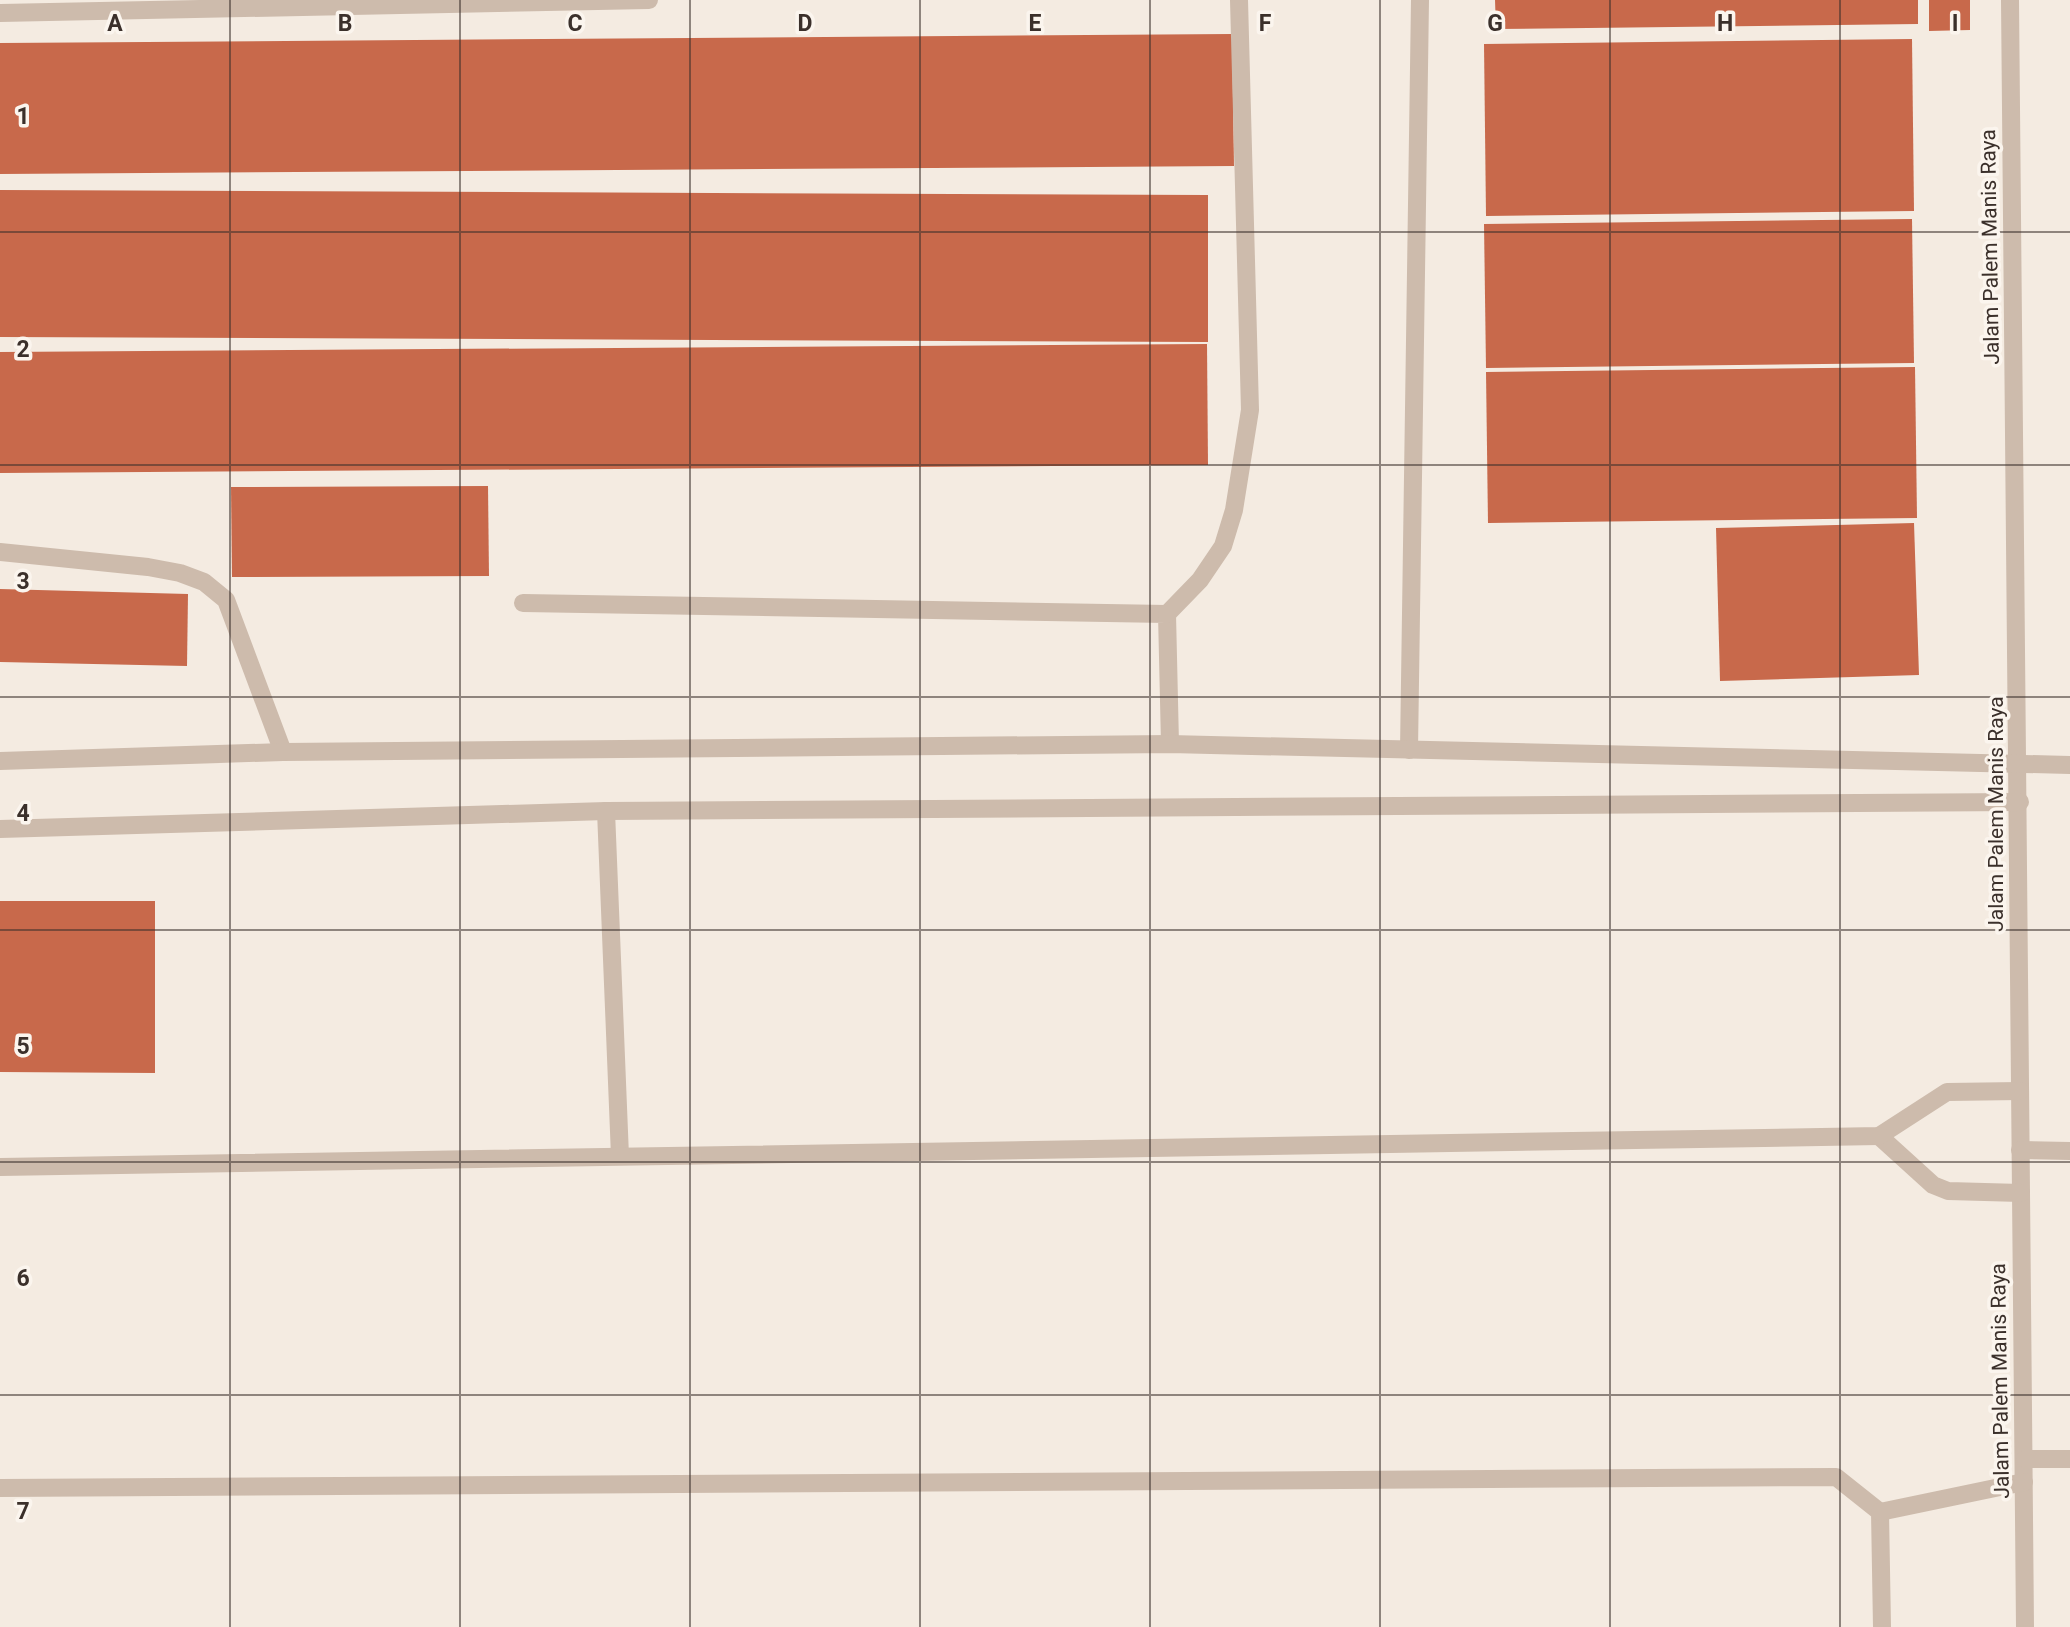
<svg xmlns="http://www.w3.org/2000/svg" width="2070" height="1627" viewBox="0 0 2070 1627" font-family="Roboto,sans-serif">
  <style>
    .building { fill: #c8694b }
    .lines { fill: none; stroke-linecap: round; stroke-linejoin: round }
    .minor { stroke: #cdbbac; stroke-width: 18 }
    .grid { fill: none; stroke: #3b302b; stroke-width: 2; stroke-opacity: 0.55 }
    .labels { text-anchor: middle; dominant-baseline: central; stroke-width: 7; stroke-linejoin: round; paint-order: stroke }
    .street-label { font-size: 21px; fill: #3b302b; stroke: #fbf5ee }
    .grid-label { font-size: 23px; text-anchor: middle; font-weight: bold; fill: #3b302b; stroke: #fbf5ee; stroke-width: 7; stroke-linejoin: round; paint-order: stroke }
  </style>
  <rect width="100%" height="100%" fill="#f4ebe1"/>
  <g class="building">
    <polygon points="1495,0 1918,0 1918,24 1496,29"/>
    <polygon points="1929,0 1970,0 1970,30 1929,31"/>
    <polygon points="1232,34 1234,166 0,174 0,43"/>
    <polygon points="1912,39 1914,211 1486,216 1484,44"/>
    <polygon points="0,190 1208,195 1208,342 0,337"/>
    <polygon points="1912,219 1914,363 1486,368 1484,224"/>
    <polygon points="1207,344 1208,465 0,473 0,352"/>
    <polygon points="1915,367 1917,518 1488,523 1486,372"/>
    <polygon points="488,486 489,576 232,577 231,487"/>
    <polygon points="1914,523 1919,675 1720,681 1716,528"/>
    <polygon points="0,589 188,594 187,666 0,662"/>
    <polygon points="0,901 155,901 155,1073 0,1072"/>
  </g>
  <g class="lines">
    <g class="minor">
      <polyline points="2010,0 2025,1627"/>
      <polyline points="0,13 649,0"/>
      <polyline points="0,552 148,567 180,573 204,582 226,600 283,752"/>
      <polyline points="523,603 1167,614 1170,744"/>
      <polyline points="1167,614 1200,580 1223,546 1234,510 1250,410 1239,0"/>
      <polyline points="1409,750 1420,0"/>
      <polyline points="0,761 283,752 1170,744 2070,765"/>
      <polyline points="606,811 620,1156"/>
      <polyline points="0,829 606,811 2020,802"/>
      <polyline points="1879,1136 1933,1185 1948,1191 2021,1193"/>
      <polyline points="2020,1150 2070,1151"/>
      <polyline points="0,1167 1879,1136 1947,1092 2020,1091"/>
      <polyline points="2025,1459 2070,1459"/>
      <polyline points="0,1488 1836,1477 1880,1512 1882,1627"/>
      <polyline points="1880,1512 2024,1482"/>
    </g>
  </g>
  <path class="grid" d="M230,0v1627M460,0v1627M690,0v1627M920,0v1627M1150,0v1627M1380,0v1627M1610,0v1627M1840,0v1627M0,232h2070M0,465h2070M0,697h2070M0,930h2070M0,1162h2070M0,1395h2070"/>
  <g class="labels">
    <g class="street-label">
      <text transform="translate(1990 247) rotate(-91)">Jalam Palem Manis Raya</text>
      <text transform="translate(1996 814) rotate(-90)">Jalam Palem Manis Raya</text>
      <text transform="translate(2000 1381) rotate(-91)">Jalam Palem Manis Raya</text>
    </g>
  </g>
  <g class="grid-label">
    <text x="115" y="31">A</text>
    <text x="345" y="31">B</text>
    <text x="575" y="31">C</text>
    <text x="805" y="31">D</text>
    <text x="1035" y="31">E</text>
    <text x="1265" y="31">F</text>
    <text x="1495" y="31">G</text>
    <text x="1725" y="31">H</text>
    <text x="1955" y="31">I</text>
    <text x="23" y="124">1</text>
    <text x="23" y="357">2</text>
    <text x="23" y="589">3</text>
    <text x="23" y="821">4</text>
    <text x="23" y="1054">5</text>
    <text x="23" y="1286">6</text>
    <text x="23" y="1519">7</text>
  </g>
</svg>
